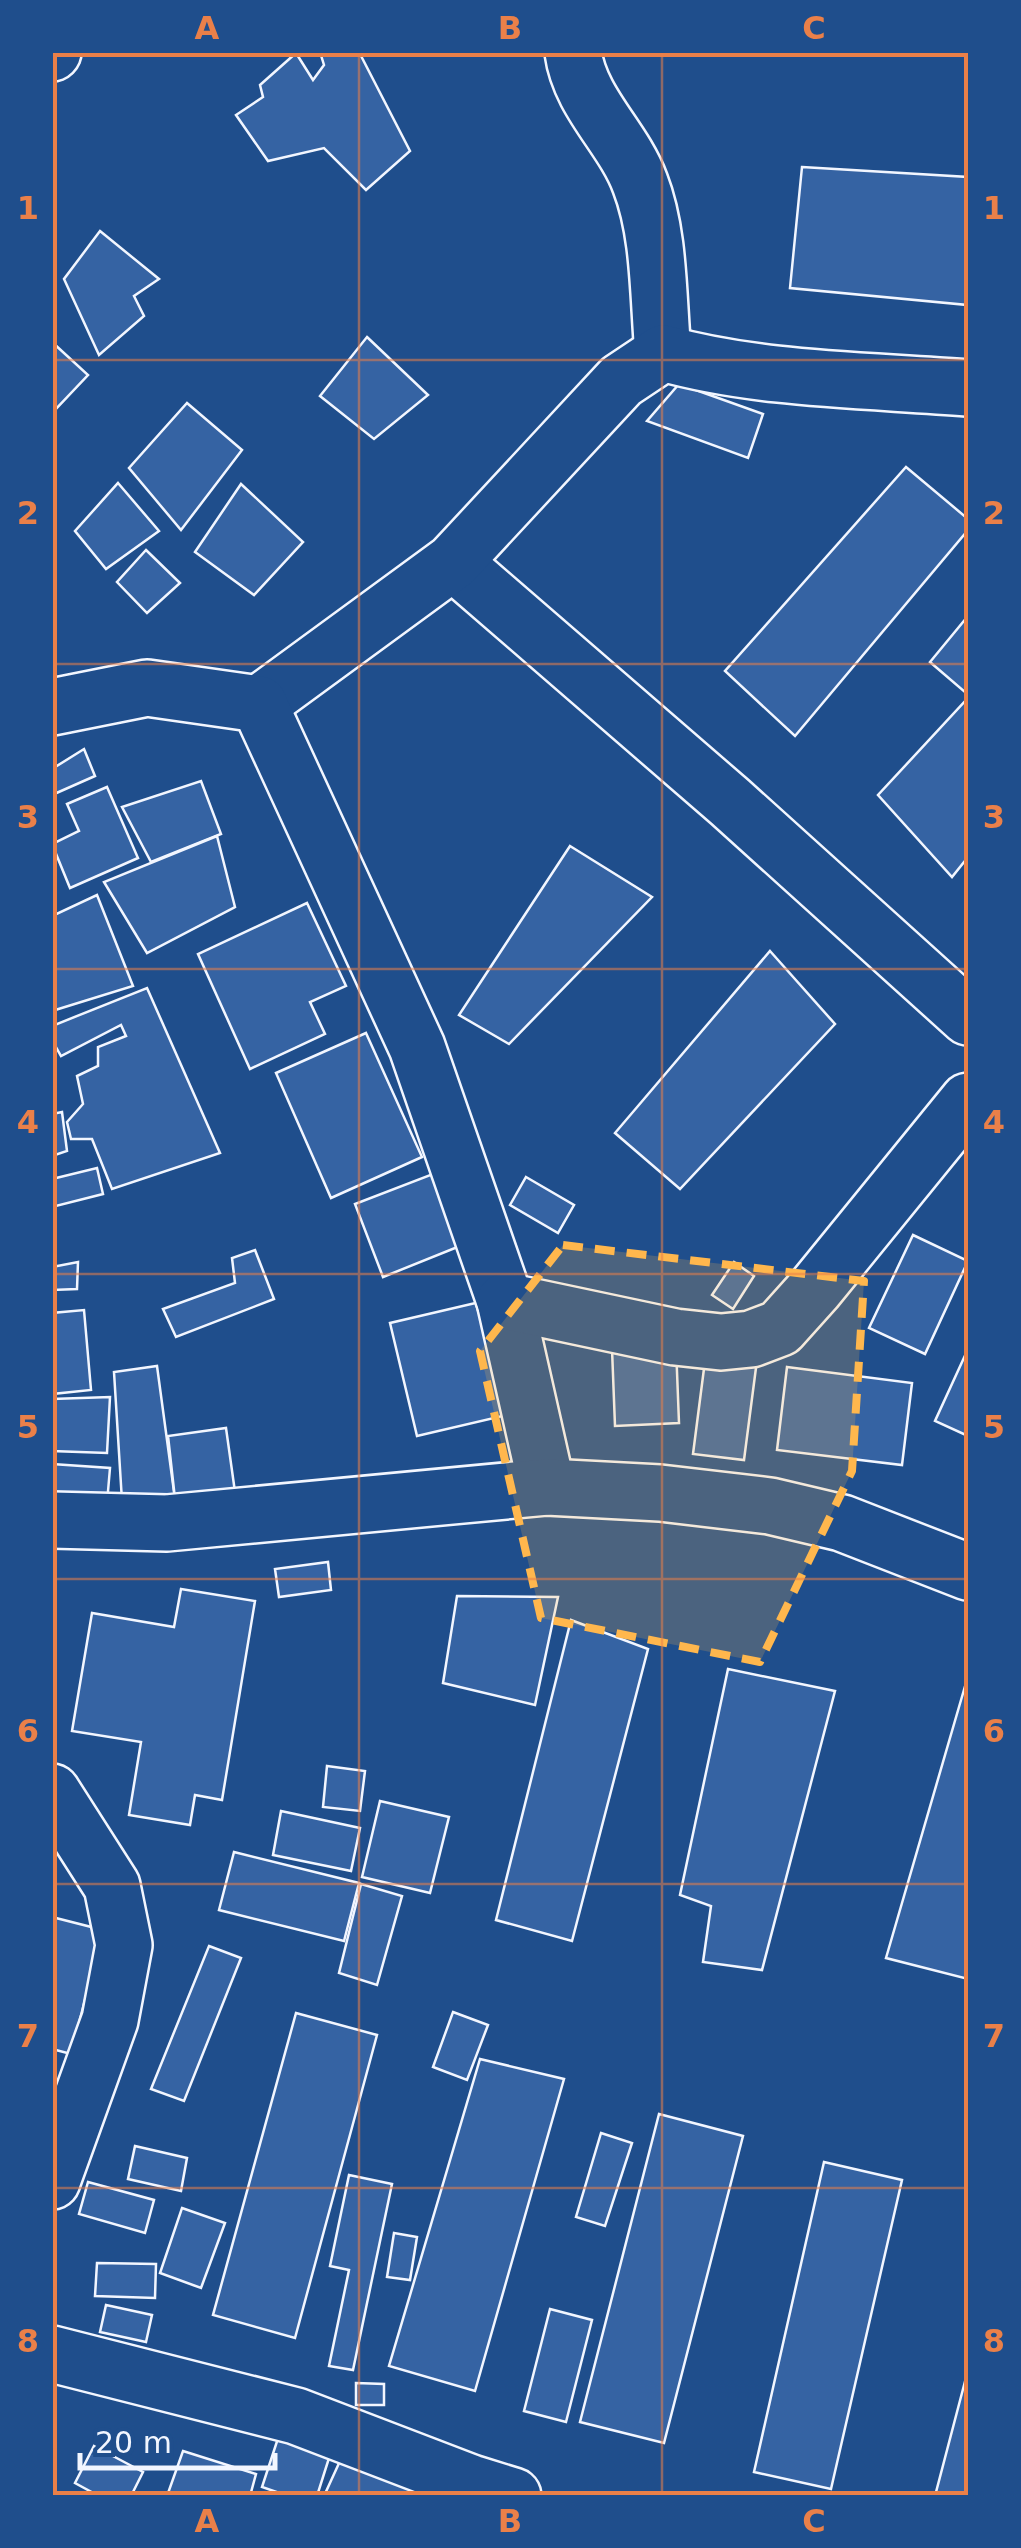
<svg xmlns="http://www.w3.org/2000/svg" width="1021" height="2548" viewBox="0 0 1021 2548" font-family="'DejaVu Sans',sans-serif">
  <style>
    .building { fill: #3563a3; stroke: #f2f6ff; stroke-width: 2.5 }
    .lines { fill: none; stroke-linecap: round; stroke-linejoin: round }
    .street-casing { stroke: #f2f6ff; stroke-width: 60 }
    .street { stroke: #1f4e8c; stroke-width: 55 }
    .marked { fill: #ffb74d; fill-opacity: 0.2; stroke: #ffb74d; stroke-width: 8; stroke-dasharray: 20 12; stroke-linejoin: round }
    .grid { fill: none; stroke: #ea8049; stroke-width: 2.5; stroke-opacity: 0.55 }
    .neatline { fill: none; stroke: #ea8049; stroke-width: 4 }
    .grid-label { font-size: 32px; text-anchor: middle; font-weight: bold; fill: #ea8049 }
  </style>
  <rect width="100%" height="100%" fill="#1f4e8c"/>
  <g class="building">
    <polygon points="320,52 359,52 410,151 366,190 324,148 268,161 236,115 263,97 260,85 296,53 313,80 324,65"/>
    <polygon points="802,167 968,177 968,305 790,288"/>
    <polygon points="100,231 159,279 134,296 144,316 99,355 64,279"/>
    <polygon points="367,337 428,395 374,439 320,396"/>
    <polygon points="52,342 88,375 52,413"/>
    <polygon points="679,384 763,414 748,458 647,421"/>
    <polygon points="187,403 242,450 181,530 129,468"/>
    <polygon points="906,467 968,519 968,530 795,736 725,671"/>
    <polygon points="118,483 159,531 106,569 75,531"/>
    <polygon points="241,484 303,542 254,595 195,552"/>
    <polygon points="146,550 180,583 147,613 117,582"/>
    <polygon points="968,616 968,690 966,693 930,662"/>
    <polygon points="968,698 968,857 952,877 878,795"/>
    <polygon points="84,749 95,776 52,795 52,769"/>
    <polygon points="201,781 221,834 151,862 122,807"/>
    <polygon points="107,787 138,858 70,888 52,844 79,831 67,804"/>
    <polygon points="217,836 235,907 147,953 104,882"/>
    <polygon points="570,846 652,897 509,1044 459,1015"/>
    <polygon points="97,895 133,986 52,1011 52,916"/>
    <polygon points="307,903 346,986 310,1002 325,1034 250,1069 198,954"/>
    <polygon points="770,951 835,1024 680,1189 615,1133"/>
    <polygon points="147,988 220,1153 112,1189 92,1139 71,1139 67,1122 83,1104 77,1076 98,1066 98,1047 126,1036 121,1025 61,1056 52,1040 52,1026"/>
    <polygon points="366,1033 422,1157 331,1198 276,1073"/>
    <polygon points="62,1112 67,1151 52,1156 52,1114"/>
    <polygon points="97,1168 103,1194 52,1207 52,1179"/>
    <polygon points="438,1172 465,1244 383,1277 355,1204"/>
    <polygon points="526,1177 574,1205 558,1233 510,1205"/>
    <polygon points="913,1235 968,1261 925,1354 869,1328"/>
    <polygon points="255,1250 274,1299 176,1337 163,1309 235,1283 232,1258"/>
    <polygon points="78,1262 77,1289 52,1290 52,1267"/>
    <polygon points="734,1262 754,1276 733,1309 712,1295"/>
    <polygon points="484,1301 511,1414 417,1436 390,1323"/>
    <polygon points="84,1310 91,1390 52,1394 52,1313"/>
    <polygon points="676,1346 679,1423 615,1426 612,1349"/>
    <polygon points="968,1349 968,1436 935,1421"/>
    <polygon points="706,1353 757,1360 744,1460 693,1454"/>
    <polygon points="157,1366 175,1499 122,1501 114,1372"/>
    <polygon points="787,1367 912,1383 902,1465 777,1450"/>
    <polygon points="110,1397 107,1453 52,1451 52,1399"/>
    <polygon points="226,1428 235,1492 175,1499 168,1436"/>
    <polygon points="52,1464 110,1468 107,1503 52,1500"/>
    <polygon points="328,1562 331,1590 279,1597 275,1569"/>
    <polygon points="181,1589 255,1601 222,1800 195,1795 190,1825 129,1815 141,1742 72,1731 92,1613 174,1627"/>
    <polygon points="457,1596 558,1597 535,1705 443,1683"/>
    <polygon points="571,1620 648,1649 572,1941 496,1920"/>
    <polygon points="728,1669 835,1691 762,1970 703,1962 711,1906 680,1895"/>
    <polygon points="968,1676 968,1979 886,1958"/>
    <polygon points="327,1766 365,1771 360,1811 323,1807"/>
    <polygon points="380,1801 449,1817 430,1893 362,1877"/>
    <polygon points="281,1811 360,1828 351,1871 273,1855"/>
    <polygon points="234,1852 359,1883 344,1941 219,1910"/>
    <polygon points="361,1884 402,1896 377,1985 339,1973"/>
    <polygon points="52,1917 103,1930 71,2054 52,2049"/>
    <polygon points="209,1946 241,1958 184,2101 151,2089"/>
    <polygon points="453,2012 488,2025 467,2080 433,2067"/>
    <polygon points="296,2013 377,2035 295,2338 213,2315"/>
    <polygon points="480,2059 564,2079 475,2391 389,2366"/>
    <polygon points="659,2114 743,2136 664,2443 580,2422"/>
    <polygon points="601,2133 632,2143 605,2226 576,2217"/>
    <polygon points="135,2146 187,2158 181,2191 128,2179"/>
    <polygon points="824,2162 902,2180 831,2489 754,2472"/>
    <polygon points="349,2175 392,2184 353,2370 329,2366 349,2270 330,2266"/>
    <polygon points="88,2182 154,2200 145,2233 79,2214"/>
    <polygon points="182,2208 225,2223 201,2288 160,2273"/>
    <polygon points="394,2233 417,2237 410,2280 387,2277"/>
    <polygon points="97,2263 156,2264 155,2298 95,2296"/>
    <polygon points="106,2305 152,2315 146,2342 100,2332"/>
    <polygon points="550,2309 592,2320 566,2422 524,2411"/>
    <polygon points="968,2370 968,2496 935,2496"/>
    <polygon points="356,2383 384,2384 384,2405 356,2405"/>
    <polygon points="284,2420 336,2436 317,2496 288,2496 262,2487"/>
    <polygon points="94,2446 143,2472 131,2496 99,2496 75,2483"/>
    <polygon points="183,2451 256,2474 250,2496 167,2496"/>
    <polygon points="340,2461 450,2496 324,2496"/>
  </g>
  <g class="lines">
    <g class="street-casing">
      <g id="street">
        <path d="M573,52c7,51 50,85 67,131 20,51 18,116 23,170"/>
        <polyline points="52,53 53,52"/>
        <polyline points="453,562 730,802 968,1017"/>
        <path d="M259,704l194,-142 168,-181 42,-28c95,27 206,27 305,35"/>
        <polyline points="52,707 147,688 259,704 417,1047 505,1301 547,1487"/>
        <polyline points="505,1301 675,1337 721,1342 751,1339 780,1328 815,1289 968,1101"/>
        <polyline points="52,1520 167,1523 547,1487 660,1493 770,1506 842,1523 968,1572"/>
        <polyline points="52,1792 112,1886 124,1945 110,2020 52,2181"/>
        <polyline points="52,2354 296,2416 471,2483 513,2496"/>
      </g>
    </g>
    <use href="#street" class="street"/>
  </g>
  <path class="marked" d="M563,1245l301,36 -12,190 -92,191 -219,-44 -61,-267z"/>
  <path class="grid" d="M359,52v2444M662,52v2444M52,360h916M52,664h916M52,969h916M52,1274h916M52,1579h916M52,1884h916M52,2188h916"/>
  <rect width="1021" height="2548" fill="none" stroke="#1f4e8c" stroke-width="110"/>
  <path d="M80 2453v15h195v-15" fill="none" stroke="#f2f6ff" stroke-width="5"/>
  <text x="95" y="2453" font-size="30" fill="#f2f6ff" stroke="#1f4e8c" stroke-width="8" paint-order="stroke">20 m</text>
  <rect x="55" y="55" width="911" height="2438" class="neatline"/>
  <g class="grid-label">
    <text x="207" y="39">A</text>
    <text x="510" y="39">B</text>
    <text x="814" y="39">C</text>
    <text x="28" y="219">1</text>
    <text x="994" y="219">1</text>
    <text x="28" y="524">2</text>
    <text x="994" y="524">2</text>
    <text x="28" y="828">3</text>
    <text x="994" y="828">3</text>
    <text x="28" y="1133">4</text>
    <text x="994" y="1133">4</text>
    <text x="28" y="1438">5</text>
    <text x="994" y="1438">5</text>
    <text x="28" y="1742">6</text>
    <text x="994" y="1742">6</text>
    <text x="28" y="2047">7</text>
    <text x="994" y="2047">7</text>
    <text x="28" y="2352">8</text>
    <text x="994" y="2352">8</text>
    <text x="207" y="2532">A</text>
    <text x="510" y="2532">B</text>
    <text x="814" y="2532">C</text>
  </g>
</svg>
